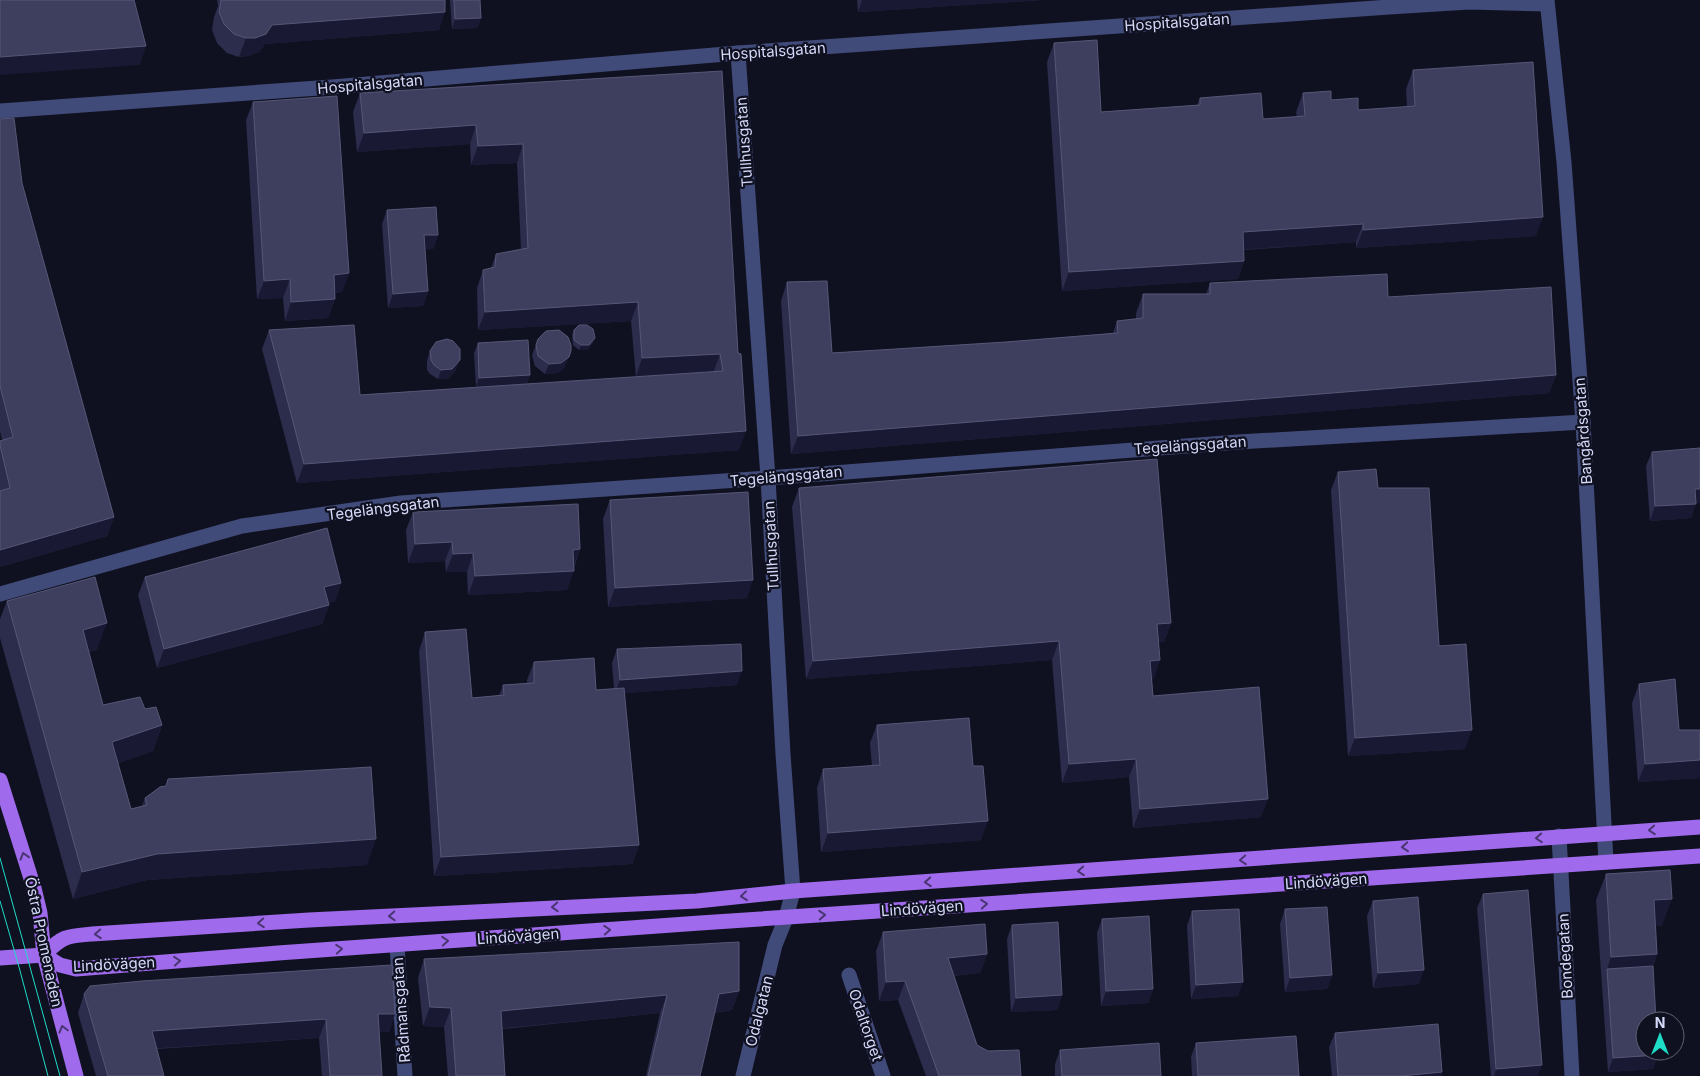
<svg xmlns="http://www.w3.org/2000/svg" width="1700" height="1076" viewBox="0 0 1700 1076" font-family="Inter,sans-serif">
  <style>
    .lines { fill: none; stroke-linecap: round; stroke-linejoin: round }
    .minor { stroke: #414b79; stroke-width: 15 }
    .major { stroke: #9f6aeb; stroke-width: 15 }
    .tram { stroke: #1dddc7; stroke-width: 1 }
    .wall { fill: #2c2c4c }
    .shaded-wall { fill: #191933 }
    .building { fill: #3e3f5f; stroke: #565777 }
    .oneway { stroke: #493571 }
    .labels { text-anchor: middle; dominant-baseline: central; stroke-width: 4.5; stroke-linejoin: round; paint-order: stroke }
    .street-label { font-size: 15px; fill: #d5d9f9; stroke: #101120 }
  </style>
  <rect width="100%" height="100%" fill="#101120"/>
  <g class="lines">
    <g class="minor">
      <polyline points="1547,0 1564,162 1583,422 1606,862"/>
      <polyline points="738,53 768,478 783,754 793,891 786,918 775,945 743,1076"/>
      <polyline points="0,111 332,87 738,53 1389,7 1469,2 1547,4"/>
      <polyline points="0,594 242,526 401,503 768,478 1238,442 1583,422"/>
      <polyline points="1559,836 1572,1076"/>
      <polyline points="397,945 405,1076"/>
      <polyline points="849,975 883,1076"/>
    </g>
    <g class="major">
      <polyline points="0,780 34,888 40,913 44,955 76,1076"/>
      <path d="M44,955c18,-19 23,-19 48,-21l217,-14 388,-19 96,-10 907,-64"/>
      <polyline points="44,955 60,965 76,969 278,953 700,923 1700,856"/>
      <polyline points="0,958 44,955"/>
    </g>
    <g class="tram">
      <polyline points="0,858 60,1076"/>
      <polyline points="0,901 19,967 48,1076"/>
    </g>
  </g>
  <g class="wall">
    <polygon points="217,0 445,0 439,30 265,44 259,52 248,56 239,57 227,53 217,43 212,30 214,17 218,6"/>
    <polygon points="450,0 480,0 481,18 477,28 452,29"/>
    <polygon points="857,0 1042,0 858,12"/>
    <polygon points="1054,43 1101,112 1197,105 1200,98 1263,119 1297,117 1296,112 1303,93 1331,100 1358,110 1407,107 1406,89 1413,70 1536,236 1356,248 1356,242 1244,250 1244,261 1238,279 1062,291 1047,62"/>
    <polygon points="722,71 739,450 297,483 262,349 269,330 360,395 476,387 474,353 478,343 530,375 527,384 636,377 631,321 478,330 477,288 483,270 491,268 496,254 521,250 517,163 471,165 470,144 357,152 353,112 360,93"/>
    <polygon points="253,102 349,273 342,292 335,293 335,299 328,318 285,321 283,298 257,299 246,120"/>
    <polygon points="0,119 22,183 114,517 107,536 0,567 0,441 2,440 0,431"/>
    <polygon points="387,210 438,235 433,249 425,249 428,291 423,306 388,308 382,224"/>
    <polygon points="787,282 832,353 1006,342 1113,333 1117,321 1136,319 1136,313 1143,294 1206,294 1210,283 1388,297 1556,375 1549,393 791,454 781,301"/>
    <polygon points="574,330 593,343 587,350 579,350 573,345 572,335"/>
    <polygon points="538,339 565,367 558,373 545,374 535,366 532,355"/>
    <polygon points="430,351 456,370 448,379 438,379 430,374 427,370 427,361"/>
    <polygon points="1652,452 1700,503 1696,503 1691,518 1650,521 1646,466"/>
    <polygon points="1338,472 1378,488 1439,646 1465,749 1348,756 1331,490"/>
    <polygon points="799,488 1171,623 1164,642 1159,642 1154,679 1152,679 1153,696 1261,817 1133,828 1129,777 1062,783 1052,660 806,679 792,507"/>
    <polygon points="610,500 747,598 608,607 603,519"/>
    <polygon points="413,512 580,549 567,590 468,595 467,572 446,572 445,561 408,563 406,530"/>
    <polygon points="145,577 341,583 335,601 328,603 329,605 322,624 157,668 138,595"/>
    <polygon points="7,601 97,650 89,652 103,705 145,709 162,725 153,751 118,763 131,809 142,806 145,798 367,865 147,880 73,899 0,638 0,619"/>
    <polygon points="425,632 472,698 499,696 503,685 527,683 527,680 534,662 596,690 614,689 612,663 617,649 737,685 624,693 639,845 632,864 434,876 419,651"/>
    <polygon points="1639,684 1679,730 1700,730 1700,778 1638,782 1632,703"/>
    <polygon points="877,725 973,766 981,840 821,852 817,788 823,769 872,766 870,743"/>
    <polygon points="1606,874 1662,926 1656,926 1657,954 1653,966 1658,1055 1653,1069 1608,1072 1596,900"/>
    <polygon points="1483,894 1538,1076 1491,1076 1477,908"/>
    <polygon points="1373,901 1419,984 1373,988 1367,916"/>
    <polygon points="1285,909 1332,975 1327,989 1285,992 1280,924"/>
    <polygon points="1192,911 1238,996 1191,999 1187,926"/>
    <polygon points="1102,919 1153,989 1148,1003 1101,1006 1097,933"/>
    <polygon points="1012,925 1062,995 1057,1010 1011,1012 1007,939"/>
    <polygon points="883,932 987,954 980,973 954,976 977,1045 1021,1076 926,1076 898,1000 879,1001 876,951"/>
    <polygon points="424,959 739,991 732,1010 714,1013 700,1076 646,1076 660,1013 502,1029 505,1076 448,1076 444,1027 423,1026 418,978"/>
    <polygon points="84,994 395,1014 389,1032 379,1032 382,1076 322,1076 319,1038 157,1049 164,1076 96,1076 78,1013"/>
    <polygon points="1335,1033 1442,1072 1441,1076 1332,1076 1329,1047"/>
    <polygon points="1196,1043 1299,1076 1192,1076 1191,1057"/>
    <polygon points="1060,1050 1161,1076 1055,1076 1055,1064"/>
  </g>
  <g class="shaded-wall">
    <polygon points="862,0 1042,0 858,12"/>
    <polygon points="445,12 439,30 265,44 259,52 248,56 239,57 246,38 272,25"/>
    <polygon points="481,18 477,28 452,29 455,19"/>
    <polygon points="146,46 140,65 0,75 0,57"/>
    <polygon points="476,125 470,144 357,152 364,133"/>
    <polygon points="523,144 517,163 471,165 478,146"/>
    <polygon points="1543,217 1536,236 1356,248 1363,230"/>
    <polygon points="1363,224 1356,242 1236,250 1243,232"/>
    <polygon points="424,235 438,235 433,249 419,250"/>
    <polygon points="1244,261 1238,279 1062,291 1069,272"/>
    <polygon points="349,273 342,292 327,294 334,275"/>
    <polygon points="290,279 283,298 257,299 264,281"/>
    <polygon points="428,291 423,306 388,308 393,294"/>
    <polygon points="335,299 328,318 285,321 291,302"/>
    <polygon points="638,302 631,321 478,330 485,312"/>
    <polygon points="595,338 593,343 587,350 579,350 581,345"/>
    <polygon points="571,351 565,367 558,373 545,374 549,364"/>
    <polygon points="720,354 713,373 636,377 642,358"/>
    <polygon points="460,360 456,370 448,379 438,379 441,370"/>
    <polygon points="530,375 527,385 476,387 479,378"/>
    <polygon points="1556,375 1549,393 791,454 798,436"/>
    <polygon points="746,431 739,450 297,483 304,464"/>
    <polygon points="1695,489 1700,489 1700,503 1689,503"/>
    <polygon points="1696,504 1691,518 1650,521 1655,506"/>
    <polygon points="114,517 107,536 0,567 0,550"/>
    <polygon points="452,542 445,561 408,563 415,544"/>
    <polygon points="580,549 573,568 573,550"/>
    <polygon points="473,553 467,572 446,572 453,554"/>
    <polygon points="574,571 567,590 468,595 475,576"/>
    <polygon points="753,580 747,598 608,607 615,588"/>
    <polygon points="341,583 335,601 317,606 324,587"/>
    <polygon points="329,605 322,624 157,668 164,649"/>
    <polygon points="107,623 97,650 74,656 83,630"/>
    <polygon points="1171,623 1164,642 1150,643 1157,624"/>
    <polygon points="1059,641 1052,660 806,679 813,661"/>
    <polygon points="1160,660 1154,679 1144,680 1150,661"/>
    <polygon points="742,671 737,685 615,694 620,680"/>
    <polygon points="162,725 153,751 102,768 112,742"/>
    <polygon points="1472,730 1465,749 1348,756 1355,738"/>
    <polygon points="1136,759 1129,777 1062,783 1069,764"/>
    <polygon points="1700,760 1700,778 1638,782 1645,764"/>
    <polygon points="1268,799 1261,817 1133,828 1140,809"/>
    <polygon points="988,821 981,840 821,852 828,833"/>
    <polygon points="376,839 367,865 147,880 73,899 82,872 157,854"/>
    <polygon points="639,845 632,864 434,876 441,857"/>
    <polygon points="1672,899 1662,926 1645,926 1654,900"/>
    <polygon points="987,954 980,973 941,977 948,958"/>
    <polygon points="1657,954 1647,980 1607,969 1611,957"/>
    <polygon points="1424,970 1419,984 1373,988 1378,973"/>
    <polygon points="1332,975 1327,989 1285,992 1290,978"/>
    <polygon points="905,981 898,1000 879,1001 886,982"/>
    <polygon points="1243,982 1238,996 1191,999 1196,985"/>
    <polygon points="1153,989 1148,1003 1101,1006 1106,991"/>
    <polygon points="739,991 732,1010 712,1013 719,994"/>
    <polygon points="667,995 660,1013 494,1029 501,1011"/>
    <polygon points="1062,995 1057,1010 1011,1012 1016,998"/>
    <polygon points="430,1007 451,1008 444,1027 423,1026"/>
    <polygon points="378,1014 395,1014 389,1032 371,1032"/>
    <polygon points="326,1019 319,1038 145,1049 152,1031"/>
    <polygon points="1658,1055 1653,1069 1608,1072 1613,1058"/>
    <polygon points="1542,1065 1538,1076 1494,1076 1496,1069"/>
    <polygon points="1442,1072 1441,1076 1401,1076"/>
  </g>
  <g class="building">
    <polygon points="0,0 134,0 146,46 0,57"/>
    <polygon points="221,0 445,0 445,12 272,25 266,34 255,38 246,38 234,34 224,24 219,12"/>
    <polygon points="454,0 480,0 481,18 455,19"/>
    <polygon points="1097,40 1101,112 1200,105 1200,98 1261,93 1263,119 1305,116 1303,93 1331,91 1331,100 1358,98 1358,110 1415,106 1413,70 1533,62 1543,217 1363,230 1363,224 1243,232 1244,261 1069,272 1054,43"/>
    <polygon points="722,71 738,353 741,354 746,431 304,464 269,330 354,325 360,395 723,371 720,354 642,358 638,302 485,312 483,270 495,267 496,254 528,248 523,144 478,146 476,125 364,133 360,93"/>
    <polygon points="337,96 349,273 334,275 335,299 291,302 290,279 264,281 253,102"/>
    <polygon points="14,118 22,183 114,517 0,550 0,491 10,488 0,445 0,441 13,437 0,386 0,119"/>
    <polygon points="436,207 438,235 424,235 428,291 393,294 387,210"/>
    <polygon points="1387,274 1388,297 1551,287 1556,375 798,436 787,282 827,281 832,353 1006,342 1118,333 1117,321 1143,318 1143,294 1210,294 1210,283"/>
    <polygon points="579,325 587,325 593,329 595,338 589,345 581,345 574,340 574,330"/>
    <polygon points="559,330 568,337 571,345 571,351 569,357 561,363 549,364 538,356 536,345 538,339 546,331"/>
    <polygon points="447,339 453,341 460,349 460,360 452,369 441,370 434,365 431,360 430,351 436,342"/>
    <polygon points="528,340 530,375 479,378 478,343"/>
    <polygon points="1700,448 1700,489 1695,489 1696,504 1655,506 1652,452"/>
    <polygon points="1157,459 1171,623 1157,624 1160,660 1150,661 1153,696 1259,687 1268,799 1140,809 1136,759 1069,764 1059,641 813,661 799,488"/>
    <polygon points="1376,469 1378,488 1429,488 1439,646 1466,644 1472,730 1355,738 1338,472"/>
    <polygon points="748,492 753,580 615,588 610,500"/>
    <polygon points="578,504 580,549 573,550 574,571 475,576 473,553 453,554 452,542 415,544 413,512"/>
    <polygon points="327,528 341,583 324,587 329,605 164,649 145,577"/>
    <polygon points="95,577 107,623 83,630 103,705 140,697 145,709 156,707 162,725 112,742 131,809 147,805 145,798 160,787 166,786 168,779 371,767 376,839 157,854 82,872 7,601"/>
    <polygon points="466,629 472,698 504,695 503,685 534,683 534,662 594,658 596,690 624,688 639,845 441,857 425,632"/>
    <polygon points="741,644 742,671 620,680 617,649"/>
    <polygon points="1675,679 1679,730 1700,730 1700,760 1645,764 1639,684"/>
    <polygon points="969,718 973,766 983,766 988,821 828,833 823,769 880,765 877,725"/>
    <polygon points="1670,870 1672,899 1654,900 1657,954 1611,957 1606,874"/>
    <polygon points="1528,890 1542,1065 1496,1069 1483,894"/>
    <polygon points="1418,897 1424,970 1378,973 1373,901"/>
    <polygon points="1327,907 1332,975 1290,978 1285,909"/>
    <polygon points="1239,909 1243,982 1196,985 1192,911"/>
    <polygon points="1149,916 1153,989 1106,991 1102,919"/>
    <polygon points="1058,922 1062,995 1016,998 1012,925"/>
    <polygon points="985,924 987,954 948,958 977,1045 988,1051 1019,1050 1021,1076 939,1076 905,981 886,982 883,932"/>
    <polygon points="739,942 739,991 719,994 700,1076 648,1076 667,995 501,1011 505,1076 456,1076 451,1008 430,1007 424,959"/>
    <polygon points="392,965 395,1014 378,1014 382,1076 330,1076 326,1019 152,1031 164,1076 108,1076 84,994 90,986 142,981"/>
    <polygon points="1653,966 1656,1021 1645,1021 1645,1051 1658,1051 1658,1055 1613,1058 1607,969"/>
    <polygon points="1438,1024 1442,1072 1401,1076 1338,1076 1335,1033"/>
    <polygon points="1296,1036 1299,1076 1198,1076 1196,1043"/>
    <polygon points="1159,1043 1161,1076 1062,1076 1060,1050"/>
  </g>
  <defs><path id="oneway-chevron" d="M-2-3.5L2.5 0L-2 3.5" fill="none" stroke-width="1.6" stroke-linecap="round" stroke-linejoin="round" transform="scale(1.25)"/></defs>
  <g class="oneway">
    <use href="#oneway-chevron" transform="translate(1652 830) rotate(176)"/>
    <use href="#oneway-chevron" transform="translate(1539 838) rotate(176)"/>
    <use href="#oneway-chevron" transform="translate(1405 847) rotate(175)"/>
    <use href="#oneway-chevron" transform="translate(24 856) rotate(-107)"/>
    <use href="#oneway-chevron" transform="translate(1243 860) rotate(176)"/>
    <use href="#oneway-chevron" transform="translate(1081 871) rotate(176)"/>
    <use href="#oneway-chevron" transform="translate(928 882) rotate(176)"/>
    <use href="#oneway-chevron" transform="translate(744 896) rotate(174)"/>
    <use href="#oneway-chevron" transform="translate(984 904) rotate(-4)"/>
    <use href="#oneway-chevron" transform="translate(555 907) rotate(177)"/>
    <use href="#oneway-chevron" transform="translate(822 915) rotate(-4)"/>
    <use href="#oneway-chevron" transform="translate(392 916) rotate(177)"/>
    <use href="#oneway-chevron" transform="translate(261 923) rotate(176)"/>
    <use href="#oneway-chevron" transform="translate(607 930) rotate(-4)"/>
    <use href="#oneway-chevron" transform="translate(98 934) rotate(176)"/>
    <use href="#oneway-chevron" transform="translate(445 941) rotate(-4)"/>
    <use href="#oneway-chevron" transform="translate(339 949) rotate(-4)"/>
    <use href="#oneway-chevron" transform="translate(177 961) rotate(-5)"/>
    <use href="#oneway-chevron" transform="translate(63 1029) rotate(-105)"/>
  </g>
  <g class="labels">
    <g class="street-label">
      <text transform="translate(1177 22) rotate(-4)">Hospitalsgatan</text>
      <text transform="translate(773 51) rotate(-4)">Hospitalsgatan</text>
      <text transform="translate(370 84) rotate(-5)">Hospitalsgatan</text>
      <text transform="translate(744 142) rotate(-94)">Tullhusgatan</text>
      <text transform="translate(1583 431) rotate(-94)">Bangårdsgatan</text>
      <text transform="translate(1190 445) rotate(-4)">Tegelängsgatan</text>
      <text transform="translate(786 476) rotate(-5)">Tegelängsgatan</text>
      <text transform="translate(383 508) rotate(-7)">Tegelängsgatan</text>
      <text transform="translate(771 546) rotate(-93)">Tullhusgatan</text>
      <text transform="translate(1326 881) rotate(-4)">Lindövägen</text>
      <text transform="translate(922 908) rotate(-4)">Lindövägen</text>
      <text transform="translate(518 936) rotate(-4)">Lindövägen</text>
      <text transform="translate(44 942) rotate(78)">Östra Promenaden</text>
      <text transform="translate(1565 956) rotate(-93)">Bondegatan</text>
      <text transform="translate(114 964) rotate(-3)">Lindövägen</text>
      <text transform="translate(401 1010) rotate(-94)">Rådmansgatan</text>
      <text transform="translate(759 1011) rotate(-76)">Odalgatan</text>
      <text transform="translate(866 1025) rotate(71)">Odaltorget</text>
    </g>
  </g>
  <g transform="translate(1660 1036)"><circle r="24" fill="#101120" stroke="#5f6177"/>
  <path d="M0-4L9 19L0 12L-9 19Z" fill="#1dddc7"/>
  <text y="-8" font-size="14" font-weight="bold" text-anchor="middle" fill="#d5d9f9">N</text>
  </g>
</svg>
